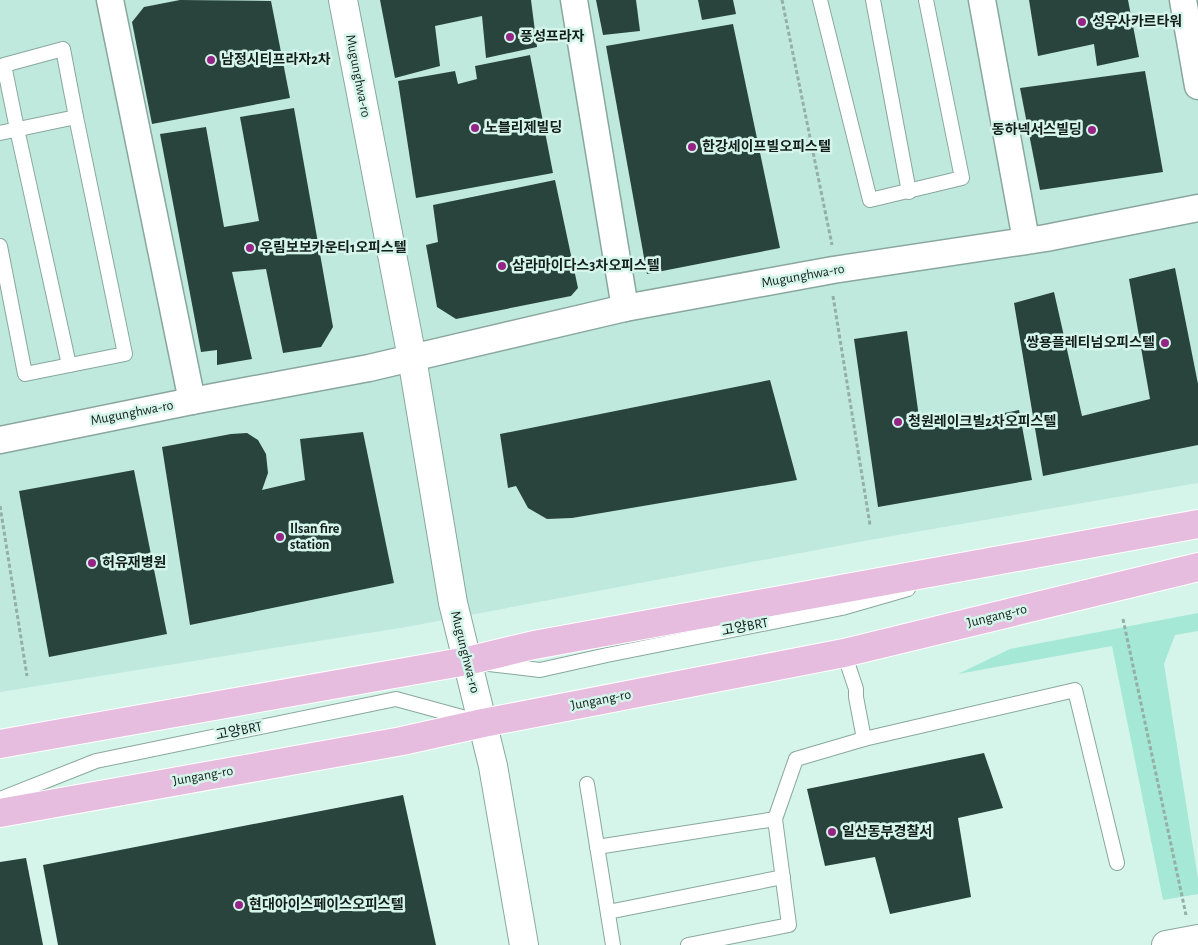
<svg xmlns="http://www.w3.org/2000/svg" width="1198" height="945" viewBox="0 0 1198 945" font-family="'Alegreya Sans','Noto Sans KR',sans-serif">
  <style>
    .built { fill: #c0e9dd }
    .green { fill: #a4e8d5 }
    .building { fill: #29443c }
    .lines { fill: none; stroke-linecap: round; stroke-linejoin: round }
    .lane-casing { stroke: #89a79e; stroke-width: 16 }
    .street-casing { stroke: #89a79e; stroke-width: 29 }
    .secondary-casing { stroke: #89a79e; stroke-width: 30 }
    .primary-casing { stroke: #fff; stroke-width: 30 }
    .path { stroke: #95aea6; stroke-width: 3; stroke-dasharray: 4 2.5; stroke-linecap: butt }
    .lane { stroke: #fff; stroke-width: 14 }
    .street { stroke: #fff; stroke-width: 26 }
    .secondary { stroke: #fff; stroke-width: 28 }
    .primary { stroke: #e6bcdf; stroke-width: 28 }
    .poi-dot { fill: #942585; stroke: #d5f5eb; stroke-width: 2 }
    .labels { text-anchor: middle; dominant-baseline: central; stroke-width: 5; stroke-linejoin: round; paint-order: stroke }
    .poi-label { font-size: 14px; font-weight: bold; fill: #141f1c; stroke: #d5f5eb; text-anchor: start }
    .street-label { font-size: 14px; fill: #141f1c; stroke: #d5f5eb }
  </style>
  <rect width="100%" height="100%" fill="#d5f5eb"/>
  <polygon class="built" points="0,0 1198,0 1198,483 875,539 406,627 0,692"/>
  <polygon class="green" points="1198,613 1198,631 1175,635 1164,664 1198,879 1198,894 1163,900 1112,646 958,674 1010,649"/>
  <g class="building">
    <polygon points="180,0 271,1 290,98 152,124 132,22 144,7"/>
    <polygon points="380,0 531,0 537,47 486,58 482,16 435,26 440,66 395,78"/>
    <polygon points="596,0 636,0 640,31 603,35"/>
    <polygon points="698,0 733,0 736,14 702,20"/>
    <polygon points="1029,0 1128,0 1139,57 1097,66 1094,44 1038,56"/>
    <polygon points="733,24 780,248 647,274 606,46"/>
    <polygon points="530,55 553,173 416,198 398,81 455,71 458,84 477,79 475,66"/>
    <polygon points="1145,71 1163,172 1040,190 1020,88"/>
    <polygon points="294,108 333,327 321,347 283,353 266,269 232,272 252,359 217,365 217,350 201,352 160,134 206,127 224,227 259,221 240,117"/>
    <polygon points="555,180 578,288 571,296 456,319 437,307 426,245 438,242 433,205"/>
    <polygon points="1175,268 1198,384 1198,445 1043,476 1014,303 1054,292 1082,416 1150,399 1129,279"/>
    <polygon points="907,331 919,417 929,415 932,428 1019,410 1032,480 878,507 854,339"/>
    <polygon points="770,380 797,480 572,518 547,519 528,508 516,486 508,488 500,434"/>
    <polygon points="363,432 394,583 190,625 162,447 231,434 247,433 258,440 266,454 268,473 262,490 305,480 300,439"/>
    <polygon points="134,470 167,634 49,657 19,491"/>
    <polygon points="984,753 1003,808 958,818 971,897 890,914 875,857 825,866 807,789"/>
    <polygon points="403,795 436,945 58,945 43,865"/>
    <polygon points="26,858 43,945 0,945 0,862"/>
  </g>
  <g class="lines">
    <g class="lane-casing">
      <g id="lane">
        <polyline points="820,0 870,200 962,178 926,0"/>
        <polyline points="873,0 909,192"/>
        <polyline points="0,133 76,117 63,49 4,65 17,129 69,365"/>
        <polyline points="0,246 25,374 125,354 76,117"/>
        <polyline points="844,653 856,689 856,697 864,739"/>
        <polyline points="489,664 540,670 607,655 842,608 908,589"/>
        <polyline points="587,784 613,945"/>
        <polyline points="0,799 96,761 396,699 473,720"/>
        <polyline points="597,847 775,819"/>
        <polyline points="608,912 783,877"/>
        <polyline points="688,945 789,925 775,819 796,759 864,739 1075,690 1117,863"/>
      </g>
    </g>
    <g class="street-casing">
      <g id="street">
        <polyline points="110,0 192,401"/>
        <polyline points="574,0 625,308"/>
        <polyline points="982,0 1026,240"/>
        <polyline points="1183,0 1198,86"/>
        <polyline points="0,440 192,401 369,368 625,308 833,270 1046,238 1198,208"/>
      </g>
    </g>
    <g class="secondary-casing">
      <g id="secondary">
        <polyline points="343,0 412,358 453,603 493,766 524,945"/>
        <polyline points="1166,945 1198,939"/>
      </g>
    </g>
    <g class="primary-casing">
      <g id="primary">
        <polyline points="0,744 467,661 534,645 1198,524"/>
        <polyline points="0,813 402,741 483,723 844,653 1198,567"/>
      </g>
    </g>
    <g class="path">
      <polyline points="782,0 832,245"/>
      <polyline points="833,296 870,525"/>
      <polyline points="0,506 27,676"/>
      <polyline points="1123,619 1186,915"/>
    </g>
    <use href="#lane" class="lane"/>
    <use href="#street" class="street"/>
    <use href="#secondary" class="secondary"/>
    <use href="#primary" class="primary"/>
  </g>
  <g class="poi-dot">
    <circle cx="1082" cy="22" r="5"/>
    <circle cx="510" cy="37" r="5"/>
    <circle cx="211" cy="60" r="5"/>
    <circle cx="475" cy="128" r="5"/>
    <circle cx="1092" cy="130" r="5"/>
    <circle cx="692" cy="147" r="5"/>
    <circle cx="250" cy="248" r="5"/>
    <circle cx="502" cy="266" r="5"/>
    <circle cx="1165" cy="343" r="5"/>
    <circle cx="898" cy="422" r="5"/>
    <circle cx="280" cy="537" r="5"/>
    <circle cx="92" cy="563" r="5"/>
    <circle cx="832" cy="832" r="5"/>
    <circle cx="239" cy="905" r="5"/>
  </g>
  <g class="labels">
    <g class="poi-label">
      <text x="1092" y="22">성우사카르타워</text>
      <text x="520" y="37">풍성프라자</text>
      <text x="221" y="60">남정시티프라자2차</text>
      <text x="485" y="128">노블리제빌딩</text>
      <text x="1082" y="130" text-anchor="end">동하넥서스빌딩</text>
      <text x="702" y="147">한강세이프빌오피스텔</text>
      <text x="260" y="248">우림보보카운티1오피스텔</text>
      <text x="512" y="266">삼라마이다스3차오피스텔</text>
      <text x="1155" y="343" text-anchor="end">쌍용플레티넘오피스텔</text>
      <text x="908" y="422">청원레이크빌2차오피스텔</text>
      <text x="290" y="529">Ilsan fire<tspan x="290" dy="16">station</tspan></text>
      <text x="102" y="563">허유재병원</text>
      <text x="842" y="832">일산동부경찰서</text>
      <text x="249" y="905">현대아이스페이스오피스텔</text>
    </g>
    <g class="street-label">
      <text transform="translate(358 76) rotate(79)">Mugunghwa-ro</text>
      <text transform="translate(803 276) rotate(-10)">Mugunghwa-ro</text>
      <text transform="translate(132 413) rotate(-11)">Mugunghwa-ro</text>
      <text transform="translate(997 616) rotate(-14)">Jungang-ro</text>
      <text transform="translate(745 627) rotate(-11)">고양BRT</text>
      <text transform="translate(465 652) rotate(76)">Mugunghwa-ro</text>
      <text transform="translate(601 700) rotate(-11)">Jungang-ro</text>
      <text transform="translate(239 731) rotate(-12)">고양BRT</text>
      <text transform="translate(203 776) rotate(-10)">Jungang-ro</text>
    </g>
  </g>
</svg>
